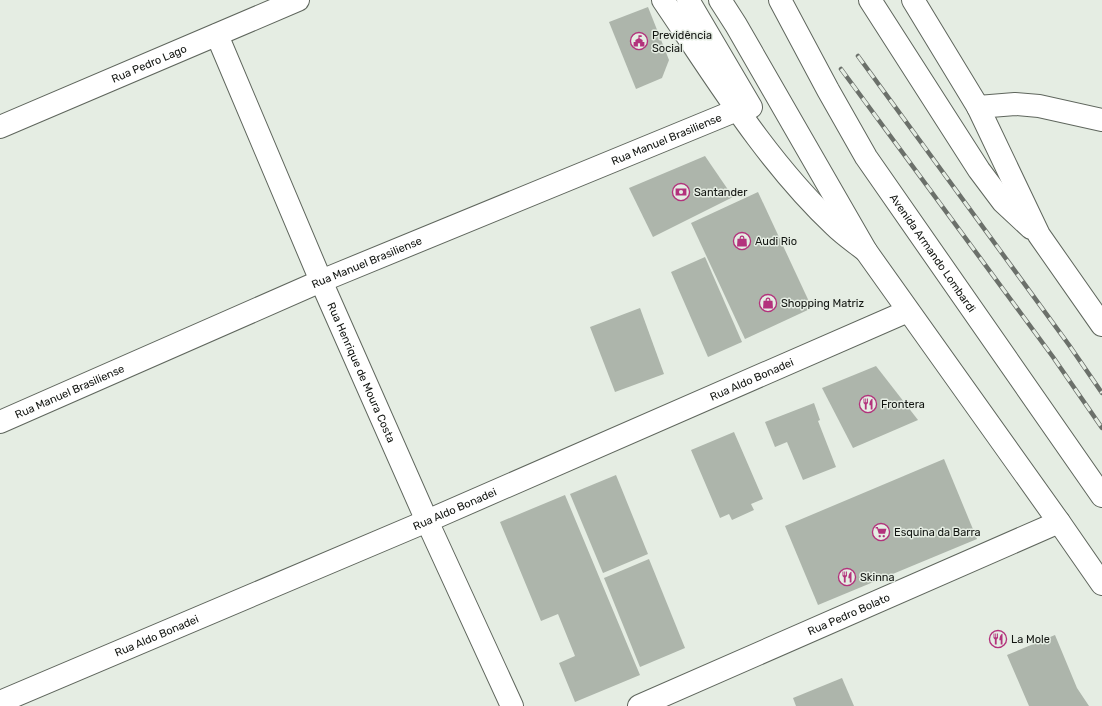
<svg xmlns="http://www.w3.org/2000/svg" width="1102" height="706" viewBox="0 0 1102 706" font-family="Rubik,sans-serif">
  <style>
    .building { fill: #adb5ab }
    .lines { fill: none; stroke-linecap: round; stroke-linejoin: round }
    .minor-casing { stroke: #5f665d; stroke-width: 24 }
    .major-casing { stroke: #5f665d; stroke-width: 24 }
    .highway-casing { stroke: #5f665d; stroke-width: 24 }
    .minor { stroke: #fff; stroke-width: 22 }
    .major { stroke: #fff; stroke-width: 22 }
    .highway { stroke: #fff; stroke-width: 22 }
    .rail-casing { stroke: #6b706a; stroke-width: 4.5 }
    .rail { stroke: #e5ede3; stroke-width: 3; stroke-dasharray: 9; stroke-linecap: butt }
    .labels { text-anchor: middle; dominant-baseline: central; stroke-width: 3; stroke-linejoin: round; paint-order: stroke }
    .poi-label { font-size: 11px; fill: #121511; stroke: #e5ede3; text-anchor: start }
    .street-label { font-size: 11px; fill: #121511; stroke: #e5ede3 }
  </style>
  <rect width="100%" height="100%" fill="#e5ede3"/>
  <g class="building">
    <polygon points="648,7 669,60 662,78 636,89 609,22"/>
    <polygon points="705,156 733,197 653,237 629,188"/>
    <polygon points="758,192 812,308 745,339 691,223"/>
    <polygon points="705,257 742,342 708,357 671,272"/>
    <polygon points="640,308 664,374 615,392 590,327"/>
    <polygon points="876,366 918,420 853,448 822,388"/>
    <polygon points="814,403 820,420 818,421 836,467 803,480 787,442 775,447 765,422"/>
    <polygon points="734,432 763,499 751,504 754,510 732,520 729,514 720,518 691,450"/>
    <polygon points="944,459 977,539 818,605 785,526"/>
    <polygon points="616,475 648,554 603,573 570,494"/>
    <polygon points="565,495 640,675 575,702 559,663 575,656 558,614 541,621 500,522"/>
    <polygon points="649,559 685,648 640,667 604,578"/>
    <polygon points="1055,635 1077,688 1089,706 1029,706 1007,655"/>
    <polygon points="842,678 854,706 796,706 793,698"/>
  </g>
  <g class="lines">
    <g class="minor-casing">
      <g id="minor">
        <path id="s1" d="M217,35l104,246 106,240 85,185"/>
        <polyline points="978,107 1015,104 1039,106 1102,120"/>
        <path id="s2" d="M0,127l298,-127"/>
        <path id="s3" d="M0,422l321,-141 416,-171"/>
        <path id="s4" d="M0,702l427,-181 481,-210"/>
        <path id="s5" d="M639,706l420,-184"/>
      </g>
    </g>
    <g class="major-casing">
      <g id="major">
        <path d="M663,0c53,78 103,161 172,226 9,9 21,17 31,25"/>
        <polyline points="688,0 751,107"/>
        <polyline points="870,0 979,170 1003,202 1031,228"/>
        <polyline points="913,0 978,107 1039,235 1102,325"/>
      </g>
    </g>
    <g class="highway-casing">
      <g id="highway">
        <polyline points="720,0 736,25 866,251 1059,522 1102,584"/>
        <path id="s6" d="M780,0l48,90 38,67 236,339"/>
      </g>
    </g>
    <use href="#minor" class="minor"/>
    <use href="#major" class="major"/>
    <use href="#highway" class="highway"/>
    <g class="rail-casing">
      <g id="rail">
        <polyline points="858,56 1069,345 1102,393"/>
        <polyline points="841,69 1053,357 1102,428"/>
      </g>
    </g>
    <use href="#rail" class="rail"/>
  </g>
  <defs>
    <g id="civic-ring" transform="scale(0.9)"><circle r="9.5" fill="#e5ede3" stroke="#b3327c" stroke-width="1.5"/><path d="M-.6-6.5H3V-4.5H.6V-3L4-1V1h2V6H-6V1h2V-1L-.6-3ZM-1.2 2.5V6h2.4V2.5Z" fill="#b3327c"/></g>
    <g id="bank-ring" transform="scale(0.9)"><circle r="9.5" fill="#e5ede3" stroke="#b3327c" stroke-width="1.5"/><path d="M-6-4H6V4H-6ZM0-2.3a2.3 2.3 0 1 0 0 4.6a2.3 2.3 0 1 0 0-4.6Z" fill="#b3327c"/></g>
    <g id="shop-ring" transform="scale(0.9)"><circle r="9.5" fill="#e5ede3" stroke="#b3327c" stroke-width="1.5"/><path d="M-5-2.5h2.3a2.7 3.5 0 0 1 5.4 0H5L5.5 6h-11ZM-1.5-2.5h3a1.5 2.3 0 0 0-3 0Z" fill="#b3327c"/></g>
    <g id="restaurant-ring" transform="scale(0.9)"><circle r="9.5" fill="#e5ede3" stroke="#b3327c" stroke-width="1.5"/><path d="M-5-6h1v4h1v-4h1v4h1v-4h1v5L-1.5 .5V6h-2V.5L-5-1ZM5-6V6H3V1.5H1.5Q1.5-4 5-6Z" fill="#b3327c"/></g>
    <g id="supermarket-ring" transform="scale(0.9)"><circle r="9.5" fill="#e5ede3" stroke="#b3327c" stroke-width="1.5"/><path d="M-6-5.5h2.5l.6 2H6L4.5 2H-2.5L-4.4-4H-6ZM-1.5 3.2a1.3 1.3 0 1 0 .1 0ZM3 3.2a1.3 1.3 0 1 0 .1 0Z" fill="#b3327c"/></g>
  </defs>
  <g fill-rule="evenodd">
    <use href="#civic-ring" x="639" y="41"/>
    <use href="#bank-ring" x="681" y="192"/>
    <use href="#shop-ring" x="742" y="241"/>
    <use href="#shop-ring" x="768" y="303"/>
    <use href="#restaurant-ring" x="868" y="404"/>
    <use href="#supermarket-ring" x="881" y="532"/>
    <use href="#restaurant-ring" x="847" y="577"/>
    <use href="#restaurant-ring" x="998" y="639"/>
  </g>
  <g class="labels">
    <g class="poi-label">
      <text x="652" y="35">Previdência<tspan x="652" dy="13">Social</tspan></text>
      <text x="694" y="192">Santander</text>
      <text x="755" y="241">Audi Rio</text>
      <text x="781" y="303">Shopping Matriz</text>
      <text x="881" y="404">Frontera</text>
      <text x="894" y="532">Esquina da Barra</text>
      <text x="860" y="577">Skinna</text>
      <text x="1011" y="639">La Mole</text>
    </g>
    <g class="street-label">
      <text stroke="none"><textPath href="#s2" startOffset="162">Rua Pedro Lago</textPath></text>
      <text stroke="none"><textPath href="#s3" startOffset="724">Rua Manuel Brasiliense</textPath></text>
      <text stroke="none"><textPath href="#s6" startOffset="296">Avenida Armando Lombardi</textPath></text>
      <text stroke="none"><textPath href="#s3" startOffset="400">Rua Manuel Brasiliense</textPath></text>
      <text stroke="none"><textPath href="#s1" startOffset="367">Rua Henrique de Moura Costa</textPath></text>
      <text stroke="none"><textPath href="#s4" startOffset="818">Rua Aldo Bonadei</textPath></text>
      <text stroke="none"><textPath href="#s3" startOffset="76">Rua Manuel Brasiliense</textPath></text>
      <text stroke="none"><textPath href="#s4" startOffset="494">Rua Aldo Bonadei</textPath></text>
      <text stroke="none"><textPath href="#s5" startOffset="229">Rua Pedro Bolato</textPath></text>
      <text stroke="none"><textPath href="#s4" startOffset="170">Rua Aldo Bonadei</textPath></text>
    </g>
  </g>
</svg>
